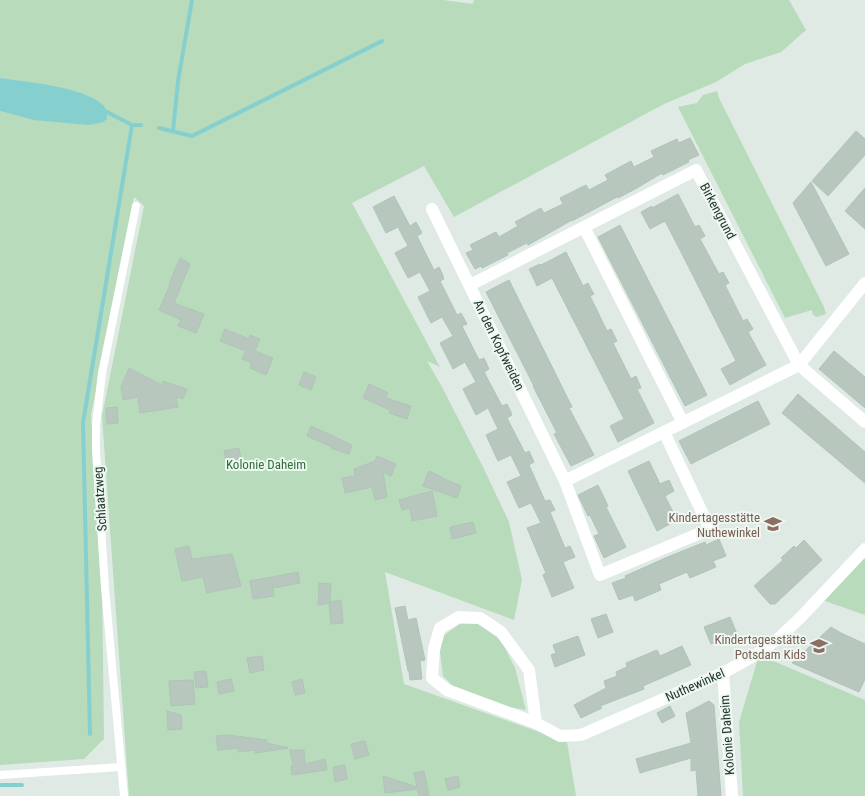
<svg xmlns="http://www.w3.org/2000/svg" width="865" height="796" viewBox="0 0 865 796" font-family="'Roboto Condensed',sans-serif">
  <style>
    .green { fill: #b7dbbb }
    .water { fill: #86cfcf }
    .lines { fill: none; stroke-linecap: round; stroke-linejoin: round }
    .stream { stroke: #86cfcf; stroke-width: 4 }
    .building { fill: #b7c7be; stroke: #b1c3b9 }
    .service { stroke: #fff; stroke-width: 8 }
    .minor { stroke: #fff; stroke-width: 12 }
    .labels { text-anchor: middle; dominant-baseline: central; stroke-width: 4; stroke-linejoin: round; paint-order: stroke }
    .street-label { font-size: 13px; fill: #20392f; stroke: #eff7f1 }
    .park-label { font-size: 13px; fill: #2b703b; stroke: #eff7f1 }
    .education-label { font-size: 13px; fill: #785e54; stroke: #eff7f1; text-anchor: end }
  </style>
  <rect width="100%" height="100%" fill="#deeae3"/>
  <g class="green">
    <polygon points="0,0 443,0 473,4 474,0 789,0 806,30 781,52 745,64 716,82 664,104 454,217 424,166 352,203 440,367 427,361 442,387 483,467 509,522 522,580 514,620 385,572 404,684 567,742 576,796 129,796 102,416 144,206 134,197 91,415 102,584 104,739 84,759 0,765 0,111 33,120 61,88 0,78"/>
    <polygon points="717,91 719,98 824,307 826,314 817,317 813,315 812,310 785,318 678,107 697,103 703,95"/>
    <polygon points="865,552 865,615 822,600"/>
    <polygon points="460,624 478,624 501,640 515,668 526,710 504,706 456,689 443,676 440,652 443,636"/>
    <polygon points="759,655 865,700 865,796 743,796 739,722"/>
  </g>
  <path class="water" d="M0,78c27,4 84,9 103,27 4,4 4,9 4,14l-4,3 -14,3 -56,-5 -33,-9z"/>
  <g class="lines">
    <g class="stream">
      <polyline points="103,111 107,112 132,125 141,125"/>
      <polyline points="159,128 192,136 382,41"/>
      <polyline points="173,131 178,81 192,0"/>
      <polyline points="90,734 83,423 132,125"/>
      <polyline points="0,785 22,785"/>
    </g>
  </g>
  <g class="building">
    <polygon points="856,131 865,139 865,155 828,196 812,181"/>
    <polygon points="690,138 699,155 688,160 689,162 663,175 662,173 637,188 618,198 617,197 572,221 572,220 528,245 527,243 507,253 508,255 482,268 481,266 475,269 466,253 473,250 470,245 496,232 499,237 518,226 515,222 541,208 544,213 563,204 560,198 586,185 589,190 608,180 605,175 631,161 634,167 654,157 651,151 677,139 679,143"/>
    <polygon points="811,182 849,254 826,266 793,203"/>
    <polygon points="865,188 865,229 845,211"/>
    <polygon points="678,194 695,227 699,225 705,236 700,239 719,274 723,272 729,283 725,285 743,321 747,319 753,329 748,332 766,365 730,385 721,369 736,361 681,252 665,221 650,229 641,212 652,206 652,208"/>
    <polygon points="394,196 410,226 416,222 422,233 417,236 434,270 439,267 442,273 444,279 440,281 457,315 461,313 467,324 462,326 479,360 484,358 489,369 484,372 502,406 507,404 510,410 512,415 507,418 525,453 529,451 534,462 529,465 545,501 550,500 555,510 550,512 565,548 570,546 575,557 563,562 574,588 552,597 543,575 546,573 527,528 541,523 531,503 519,508 507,482 521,476 511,455 498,461 486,435 498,429 488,408 476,415 463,389 476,382 465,362 453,369 440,343 453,336 442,317 431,323 418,297 430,291 420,272 408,278 395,253 408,246 398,227 386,233 373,207"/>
    <polygon points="620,225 707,395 685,406 598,237"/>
    <polygon points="566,252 583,286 588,283 591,289 594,294 590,296 607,331 611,329 617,341 613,343 631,379 636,376 641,388 637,389 654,423 618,442 610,426 624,419 552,278 537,286 529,269 540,264 541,265"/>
    <polygon points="180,258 190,264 174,303 204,314 196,333 178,326 181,320 159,310 170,285 169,284"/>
    <polygon points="509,280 572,407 569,408 594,455 571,466 554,434 557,433 533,386 534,386 486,292"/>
    <polygon points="225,329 249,339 250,335 260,339 255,351 273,358 266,375 250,368 252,363 242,359 246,351 220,341"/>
    <polygon points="834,351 865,377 865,408 819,369"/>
    <polygon points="129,368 162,385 163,381 187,389 183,399 176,397 178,407 140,413 138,397 123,400 121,387"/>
    <polygon points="304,372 316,377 311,390 299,385"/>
    <polygon points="369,384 388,393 386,398 411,406 407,419 389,413 390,410 363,398"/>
    <polygon points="798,394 865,452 865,483 782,413"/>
    <polygon points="758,401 770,424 691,464 679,441"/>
    <polygon points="117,407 118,423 107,424 106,408"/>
    <polygon points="311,426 352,445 349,454 331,448 332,447 307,436"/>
    <polygon points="239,448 242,465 227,468 224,451"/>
    <polygon points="377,456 396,464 391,476 383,472 387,497 375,500 372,487 345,493 342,478 355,476 354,469 375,461"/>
    <polygon points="649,461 660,484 669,480 674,491 665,496 677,520 657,531 628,471"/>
    <polygon points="429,471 442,477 442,478 461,486 457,498 423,486"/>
    <polygon points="598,485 608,506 606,507 626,547 604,558 594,536 599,534 590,515 588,516 578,495"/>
    <polygon points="432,491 437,516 412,521 410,508 402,510 399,500"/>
    <polygon points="473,522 476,533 452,539 450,527"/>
    <polygon points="719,539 726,556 713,561 716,567 690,578 687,572 659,584 661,590 635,601 633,595 619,600 612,583 626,578 625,576 670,556 705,542 706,545"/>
    <polygon points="804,540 822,560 775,604 770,604 754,586 783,560 781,558 794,546 796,548"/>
    <polygon points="189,546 192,559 232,554 241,586 207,593 203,577 182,581 175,549"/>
    <polygon points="298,572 300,583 273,588 274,596 253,599 250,581"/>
    <polygon points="319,583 331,584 330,602 341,600 343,623 331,624 329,603 318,605"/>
    <polygon points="405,606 408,620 416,618 425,660 420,661 422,679 410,680 409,671 408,671 395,608"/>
    <polygon points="606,614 613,632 598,638 591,619"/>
    <polygon points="730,617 737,634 711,644 704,627"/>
    <polygon points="831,627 841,633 865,644 865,679 859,692 792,663"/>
    <polygon points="578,636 585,655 555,667 551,655 556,653 553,645"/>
    <polygon points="682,646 691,665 643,686 644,689 600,706 602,708 581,718 574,705 606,688 604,681 617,676 616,672 627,667 626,663 657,650 660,656"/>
    <polygon points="262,656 264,670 250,673 247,658"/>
    <polygon points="206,671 208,687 196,688 194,672"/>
    <polygon points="231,679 234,691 219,694 217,682"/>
    <polygon points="302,679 305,693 295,695 292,682"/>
    <polygon points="193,680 195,704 171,706 169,681"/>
    <polygon points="709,701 714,705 721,796 698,796 696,770 691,771 691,758 640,773 636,759 691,743 686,713"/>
    <polygon points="670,706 675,716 662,723 657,713"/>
    <polygon points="167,711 181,715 182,729 168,730"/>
    <polygon points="228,735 267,740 267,743 288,748 255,753 255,750 238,752 238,748 218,750 216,736"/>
    <polygon points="365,741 369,755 355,759 351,744"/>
    <polygon points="290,750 304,750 305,764 325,759 327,770 292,775 291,766 293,766"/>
    <polygon points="345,765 347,779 335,782 333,767"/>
    <polygon points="424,771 429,796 419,796 417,789 385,793 383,776 417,787 414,773"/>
    <polygon points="458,776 460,787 448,790 445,779"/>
  </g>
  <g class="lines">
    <g class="service">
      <polyline points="0,775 121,767"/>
      <polyline points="124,796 105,588 96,451 96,425 102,373 136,206"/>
    </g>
    <g class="minor">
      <polyline points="432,209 565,481 600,575 710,529 664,432"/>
      <polyline points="584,227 683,423"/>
      <polyline points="470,285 696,170 799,365 865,422"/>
      <polyline points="565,481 799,365 865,283"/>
      <polyline points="723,673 732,796"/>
      <polyline points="536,723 447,690 432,678 434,649 440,628 459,617 480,618 501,632 529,670 536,723 560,736 581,735 723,673 757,654 779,638 801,617 865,549"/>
    </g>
  </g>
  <defs>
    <g id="school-bare" transform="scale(1.38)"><path d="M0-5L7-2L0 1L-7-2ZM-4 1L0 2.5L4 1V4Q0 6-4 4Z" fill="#8d6e63" stroke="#eff7f1" stroke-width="2.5" paint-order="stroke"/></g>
  </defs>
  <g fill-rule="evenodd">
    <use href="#school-bare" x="773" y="524"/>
    <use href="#school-bare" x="819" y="646"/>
  </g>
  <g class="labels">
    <g class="street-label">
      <text transform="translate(718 211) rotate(62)">Birkengrund</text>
      <text transform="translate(499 345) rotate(64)">An den Kopfweiden</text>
      <text transform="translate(100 499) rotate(-94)">Schlaatzweg</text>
      <text transform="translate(695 685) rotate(-24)">Nuthewinkel</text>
      <text transform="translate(727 735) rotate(-94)">Kolonie Daheim</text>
    </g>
    <g class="park-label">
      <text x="266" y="464">Kolonie Daheim</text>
    </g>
    <g class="education-label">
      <text x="760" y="517">Kindertagesstätte<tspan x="760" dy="15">Nuthewinkel</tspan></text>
      <text x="806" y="639">Kindertagesstätte<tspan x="806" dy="15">Potsdam Kids</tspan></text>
    </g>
  </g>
</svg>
